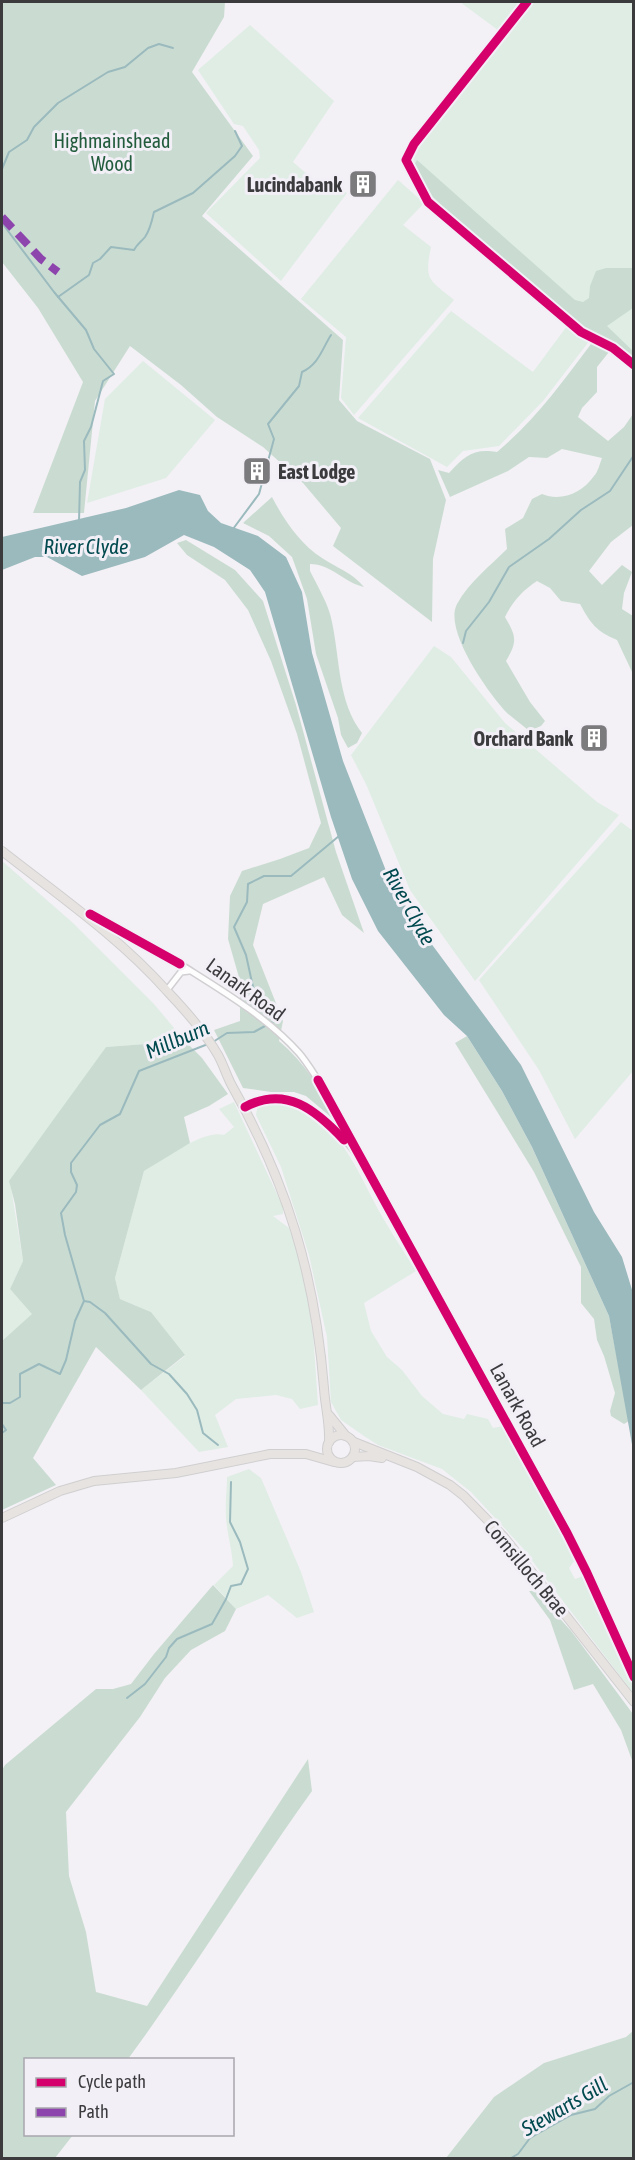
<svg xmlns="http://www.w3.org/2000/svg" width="635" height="2160" viewBox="0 0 635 2160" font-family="'Asap Condensed',sans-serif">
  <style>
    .green { fill: #dfede5 }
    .forest { fill: #cadcd2 }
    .water { fill: #9bbabe }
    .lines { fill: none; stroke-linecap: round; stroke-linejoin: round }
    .stream { stroke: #9bbabe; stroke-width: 2 }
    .street-casing { stroke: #d1cfd2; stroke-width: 8 }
    .primary-casing { stroke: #d0cfd0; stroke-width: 10 }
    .street { stroke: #fdfdfe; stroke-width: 5 }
    .primary { stroke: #e7e3e0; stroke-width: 8 }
    .quiet { stroke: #8e44ad; stroke-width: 8; stroke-dasharray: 15 8; stroke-linecap: butt }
    .cycleway-casing { stroke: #f2eff7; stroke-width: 13 }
    .cycleway { stroke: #d6006c; stroke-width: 9 }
    .labels { text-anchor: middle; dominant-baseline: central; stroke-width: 6; stroke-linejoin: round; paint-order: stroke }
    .park-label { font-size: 20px; fill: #225c3d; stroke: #f2eff7 }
    .poi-label { font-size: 20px; font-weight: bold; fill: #3b3a3d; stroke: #f2eff7; text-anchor: end }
    .street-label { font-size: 20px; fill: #3b3a3d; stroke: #f2eff7 }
    .water-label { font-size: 21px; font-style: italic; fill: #00494e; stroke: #f2eff7 }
  </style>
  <rect width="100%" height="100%" fill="#f3f1f5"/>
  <g class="green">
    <polygon points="460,2 633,2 633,366 572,325 428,202 406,160 414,144 502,33"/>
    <polygon points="250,25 334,101 293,162 321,186 327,179 347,193 281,281 206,213 260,158 259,150 243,126 234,124 198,70"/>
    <path d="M398,180l26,23 -21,22 28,22c-7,34 -2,32 23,53l-100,115 -13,-17 5,-61 -45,-38z"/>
    <polygon points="451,311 533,372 567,326 590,340 543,401 499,446 463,451 447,467 358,418"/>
    <polygon points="143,361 215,420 166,478 87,503 105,399"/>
    <polygon points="434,646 451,657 505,723 597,802 619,815 475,981 410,890 366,784 351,755"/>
    <polygon points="621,822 633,831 633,1071 575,1139 539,1070 479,980"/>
    <polygon points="2,861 73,923 153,1003 185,1041 106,1047 10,1182 23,1261 10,1289 33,1314 2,1341"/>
    <path d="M280,1100c50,15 69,52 91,96 13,26 30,51 45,75l-52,32 7,28 16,26 15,13 20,26 21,18 21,5 3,-5 21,5 5,9 10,-2 72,134 -6,8 6,11 8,-3 16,31 34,77v9l-112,-147 -50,-54 -29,-23 -64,-24 -14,-9 -23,-16 -10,-18 -4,-65 -18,-82 -28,-88 -25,-52 2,-11 4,-2z"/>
    <path d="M234,1102l49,105v7l-10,2 16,12 10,29 7,32 7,44 5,72 -18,4 -8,-10 -16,-4 -40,4 -21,16 13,32 -29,5 -58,-62 44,-34 -34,-44 -31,-13 -5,-21 29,-107c18,-11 60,-42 80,-36l10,-8 -15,-18z"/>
    <path d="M249,1469l12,9 40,94 13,40 -17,6 -29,-23 -32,14 -22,-24 19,-19c-1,-17 -6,-32 -7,-49 -1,-14 1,-26 1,-40z"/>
  </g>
  <g class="forest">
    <polygon points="2,2 225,2 224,17 192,72 253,156 202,216 343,340 339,400 357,421 430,459 446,500 433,559 432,622 333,546 341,528 303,483 263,447 217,417 181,385 130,346 95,401 84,513 33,513 83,382 38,308 2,262"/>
    <polygon points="417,160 575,300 583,302 589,298 590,286 596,271 606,268 633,268 633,308 607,326 633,351 633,360 609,340 587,330 525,276 470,234 427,191 414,165"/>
    <path d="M591,344l18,8 -12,15v25l-15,16 -4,9 30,24 16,-14 9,-13v111l-22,17 -22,29 13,14 20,-20 10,7 -8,21 -2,16 11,7v58l-16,-34c-21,-9 -26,-16 -37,-36l-19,-3 -11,-13 -13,-7c-15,10 -24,20 -32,36 11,19 13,24 1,44l24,41 15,19 -4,5 -12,5c-7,-6 -15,-12 -22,-18 -18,-19 -64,-83 -50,-109 12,-22 33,-38 50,-55l-2,-20 18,-11 9,-19 10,-5c19,8 40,-1 52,-18 4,-4 6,-13 8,-18l-40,-9 -15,9 -18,-1 -21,14 -58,26 -12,-27 11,3c16,-17 24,-25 48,-21 37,-31 65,-69 94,-108z"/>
    <path d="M272,497c12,23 28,47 50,61 15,10 31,15 42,29 -19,-4 -33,-23 -54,-23v7c8,16 19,34 22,51 8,38 6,80 30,111l-5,10 -9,5 -7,-13 -3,-17 -22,-64 -9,-55 -15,-42 -23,-21 -26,-13z"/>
    <path d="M186,540l49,30 28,31 33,104 40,147 28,81 -22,-18 -18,-38 -61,27 -10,41 30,76 -4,20c25,21 45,51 59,82l-32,-27 -12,-4h-23l-28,-4 -29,-58 26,-9v-40l-12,-42 2,-43 12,-25 38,-12 29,-11 12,-25 -24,-89 -26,-73 -23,-51 -23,-30 -38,-25 -10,-12z"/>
    <polygon points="467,1036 502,1091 532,1147 609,1316 629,1421 624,1424 611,1416 610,1411 615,1393 604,1356 597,1340 594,1319 581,1303 581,1267 534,1172 455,1043"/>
    <polygon points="185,1041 202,1058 228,1094 209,1106 184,1117 190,1143 144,1171 115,1278 120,1299 151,1312 185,1355 141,1390 96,1347 33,1458 56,1485 2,1510 2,1341 32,1314 10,1289 23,1261 15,1204 9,1181 106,1047"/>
    <path d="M213,1585l23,24 -11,22 -34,19 -26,28 -25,39 -74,95 3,64 17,56 10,60 51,14 161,-247 4,32c-63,88 -120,181 -184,268l-102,1v74l47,1 -18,23h-53v-388l3,-5 91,-76h17l18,-5 23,-30z"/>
    <polygon points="529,1591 535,1591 572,1632 633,1714 633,1763 621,1730 593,1684 574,1690 550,1620"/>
    <polygon points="633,2031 633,2158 446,2158 494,2097 544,2063 626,2037"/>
  </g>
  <polygon class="water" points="179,490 200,495 208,511 221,523 258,536 286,557 302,592 312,653 343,761 390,881 419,927 521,1065 594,1212 622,1257 633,1293 633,1450 609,1316 532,1147 502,1091 467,1036 444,1015 378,931 352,879 331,817 265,592 250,570 214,547 184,535 145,557 82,576 47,557 35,557 2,570 2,537 126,508"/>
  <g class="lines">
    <g class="stream">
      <polyline points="2,169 9,152 27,140 34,127 58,103 108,72 125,67 148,48 159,44 173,48"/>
      <polyline points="2,223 54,292 86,330 94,349 114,374 103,381 91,427 84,441 85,470 80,482 79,522"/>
      <path d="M58,297l31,-22 4,-12 7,-4 11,-12 23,3c3,-6 7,-8 11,-13 5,-7 7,-16 9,-25l39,-19 42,-37 7,-10 -7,-15"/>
      <path d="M233,529l26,-35 15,-55 -6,-15 31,-38 3,-14c17,-8 20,-23 29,-37"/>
      <polyline points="463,643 466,631 489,602 509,567 549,539 581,510 610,491 634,455"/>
      <polyline points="213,1042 227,1033 254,1032 276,1020 253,987 246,955 234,927 247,902 248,884 264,876 291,876 339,836"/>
      <polyline points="84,1301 90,1302 105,1313 151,1364 169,1374 187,1394 197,1410 203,1433 218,1445"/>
      <polyline points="2,1403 10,1403 20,1397 20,1374 39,1364 60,1374 66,1360 75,1321 84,1301 65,1235 61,1213 76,1192 77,1185 71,1172 71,1163 100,1125 120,1114 139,1071 208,1044"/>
      <polyline points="2,1424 6,1430 2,1433"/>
      <polyline points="127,1698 145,1684 166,1657 169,1648 177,1639 212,1624 226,1599 231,1586 241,1584 248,1569 240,1542 230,1522 231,1482"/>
      <polyline points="511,2158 518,2154 530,2138 571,2115 595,2109 609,2096 634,2082"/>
    </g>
    <g class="street-casing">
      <g id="street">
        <polyline points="527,2 414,144 406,160 428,202 581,332 613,348 634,365"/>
        <path d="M180,964c41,26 86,52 119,89 7,8 13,18 19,27"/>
        <polyline points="167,990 181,972 189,971"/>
        <path d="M245,1107c30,-16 57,-7 82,15 37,31 57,79 81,120 55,96 107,194 159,291l20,40 47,104"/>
      </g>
    </g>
    <g class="primary-casing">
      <g id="primary">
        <path d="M2,851c56,44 117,86 165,140 18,19 38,41 51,64 5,9 8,19 13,29 56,99 84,190 93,304 1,18 6,35 5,54"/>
        <polyline points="329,1415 346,1436"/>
        <circle cx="341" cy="1449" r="14"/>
        <polyline points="354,1442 417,1467 450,1485 464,1496 504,1537 634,1702"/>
        <polyline points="353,1457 369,1456 382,1458"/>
        <polyline points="2,1518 60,1491 94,1481 176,1473 270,1454 306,1454 334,1462"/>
      </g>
    </g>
    <use href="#street" class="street"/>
    <use href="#primary" class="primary"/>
    <polyline class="quiet" points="2,217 41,259 58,272"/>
    <g class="cycleway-casing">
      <g id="cycleway">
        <polyline points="527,2 414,144 406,160 428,202 581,332 613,348 634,365"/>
        <polyline points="90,914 180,964"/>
        <polyline points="318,1080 567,1533 587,1573 634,1677"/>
        <path d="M245,1107c41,-22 71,3 99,33"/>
      </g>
    </g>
    <use href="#cycleway" class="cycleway"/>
  </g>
  <defs>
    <g id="building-square" transform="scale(1.5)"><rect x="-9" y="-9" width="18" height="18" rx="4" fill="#7b7a7d" stroke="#f2eff7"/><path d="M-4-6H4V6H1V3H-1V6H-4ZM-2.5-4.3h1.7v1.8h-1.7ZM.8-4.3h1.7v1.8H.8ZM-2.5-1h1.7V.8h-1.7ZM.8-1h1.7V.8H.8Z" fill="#fff"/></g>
  </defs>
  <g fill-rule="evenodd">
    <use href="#building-square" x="363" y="184"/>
    <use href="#building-square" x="257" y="471"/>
    <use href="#building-square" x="594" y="738"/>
  </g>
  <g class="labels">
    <g class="park-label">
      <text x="112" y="140">Highmainshead<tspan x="112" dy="23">Wood</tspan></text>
    </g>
    <g class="poi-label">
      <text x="342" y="184">Lucindabank</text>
      <text x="278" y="471" text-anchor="start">East Lodge</text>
      <text x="573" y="738">Orchard Bank</text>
    </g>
    <g class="street-label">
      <text transform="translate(246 989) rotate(36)">Lanark Road</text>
      <text transform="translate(518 1405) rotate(61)">Lanark Road</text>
      <text transform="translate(527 1568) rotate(50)">Cornsilloch Brae</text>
    </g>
    <g class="water-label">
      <text x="86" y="546">River Clyde</text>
      <text transform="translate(410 906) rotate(61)">River Clyde</text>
      <text transform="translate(177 1039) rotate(-23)">Millburn</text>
      <text transform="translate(564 2106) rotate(-30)">Stewarts Gill</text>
    </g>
  </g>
  <rect width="635" height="2160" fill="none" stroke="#3b3a3d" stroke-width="6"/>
  <rect x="24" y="2058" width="210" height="78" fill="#f2eff7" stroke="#a9a7ad" stroke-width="1.5"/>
  <rect x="36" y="2078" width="30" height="9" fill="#d6006c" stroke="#a9a7ad" stroke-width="1.5"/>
  <text x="78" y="2088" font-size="18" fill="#3b3a3d">Cycle path</text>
  <rect x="36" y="2108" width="30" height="9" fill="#8e44ad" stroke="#a9a7ad" stroke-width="1.5"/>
  <text x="78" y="2118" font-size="18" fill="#3b3a3d">Path</text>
</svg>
